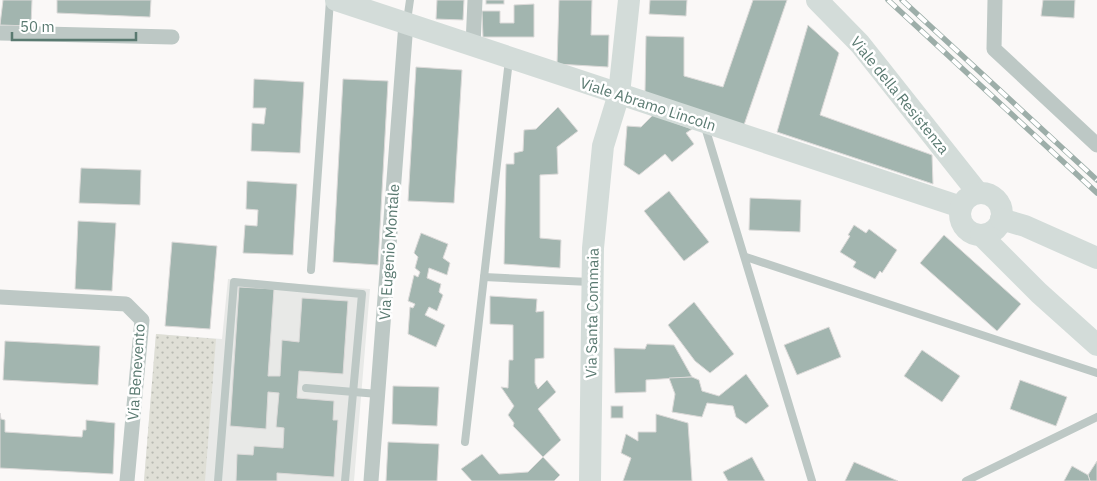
<svg xmlns="http://www.w3.org/2000/svg" width="1097" height="481" viewBox="0 0 1097 481" font-family="'IBM Plex Sans',sans-serif">
  <style>
    .built { fill: #e8e9e7 }
    .park { fill: url(#park-dots) }
    .building { fill: #a2b5af; stroke: #dcdad9 }
    .lines { fill: none; stroke-linecap: round; stroke-linejoin: round }
    .lane { stroke: #bdc8c5; stroke-width: 8 }
    .street { stroke: #bdc8c5; stroke-width: 15 }
    .secondary { stroke: #d3dcd9; stroke-width: 22 }
    .rail-casing { stroke: #9daea9; stroke-width: 5.5 }
    .rail { stroke: #fff; stroke-width: 4; stroke-dasharray: 11; stroke-linecap: butt }
    .labels { text-anchor: middle; dominant-baseline: central; stroke-width: 5; stroke-linejoin: round; paint-order: stroke }
    .street-label { font-size: 15px; fill: #597970; stroke: #fff }
  </style>
  <defs>
    <pattern id="park-dots" width="8" height="8" patternUnits="userSpaceOnUse" patternTransform="scale(1.25)"><rect width="8" height="8" fill="#dfdfd6"/><path d="M2 2h.1M6 6h.1" fill="none" stroke="#b8bab2" stroke-width="1.8" stroke-linecap="round"/></pattern>
  </defs>
  <rect width="100%" height="100%" fill="#faf8f7"/>
  <polygon class="built" points="228,279 370,289 354,481 144,481 156,334 222,339"/>
  <polygon class="park" points="156,334 216,339 205,481 144,481"/>
  <g class="building">
    <polygon points="3,0 32,0 31,26 0,25"/>
    <polygon points="57,0 151,0 150,17 57,13"/>
    <polygon points="437,0 464,0 463,20 436,19"/>
    <rect x="486" y="0" width="18" height="4"/>
    <polygon points="559,0 592,0 591,35 609,35 608,67 557,64"/>
    <polygon points="650,0 687,0 686,16 649,14"/>
    <polygon points="753,0 787,0 744,125 645,92 646,36 684,37 684,76 723,87"/>
    <polygon points="1043,0 1075,0 1074,18 1041,16"/>
    <polygon points="534,4 534,37 483,37 482,11 500,11 500,23 514,23 514,5"/>
    <polygon points="808,25 839,53 820,115 932,155 933,184 777,132"/>
    <polygon points="416,67 462,70 454,203 408,201"/>
    <polygon points="254,79 304,82 300,153 251,151 252,123 264,124 266,108 253,108"/>
    <polygon points="343,79 388,81 378,265 333,262"/>
    <polygon points="558,107 578,131 557,147 558,174 540,175 540,238 561,240 560,268 504,264 506,164 514,164 514,153 523,151 524,130 536,129"/>
    <polygon points="653,115 692,129 686,133 694,144 672,162 665,154 639,175 624,165 627,126 641,127"/>
    <polygon points="81,168 141,170 140,205 79,203"/>
    <polygon points="247,181 297,184 293,255 243,253 245,225 257,226 258,210 246,209"/>
    <polygon points="669,191 709,242 684,261 644,211"/>
    <polygon points="750,198 801,200 800,232 749,230"/>
    <polygon points="78,221 116,223 112,291 75,289"/>
    <polygon points="854,225 866,233 869,229 897,250 882,273 880,271 875,279 853,267 856,262 840,252 850,236 848,235"/>
    <polygon points="421,233 448,244 443,258 450,263 447,275 429,268 427,278 441,284 439,292 443,295 437,311 429,307 425,315 445,325 436,347 408,334 410,307 413,308 415,304 408,301 414,275 418,277 420,272 415,268 418,257 414,253"/>
    <polygon points="944,235 1021,304 997,331 920,263"/>
    <polygon points="172,242 217,246 210,329 165,326"/>
    <polygon points="239,287 274,289 268,376 280,376 282,340 299,342 302,298 348,301 343,374 299,371 297,398 334,401 333,420 338,420 334,477 277,473 277,481 236,481 237,454 253,455 254,446 283,448 284,428 276,427 279,393 268,392 266,429 230,426"/>
    <polygon points="490,296 537,299 536,312 544,311 544,358 535,359 535,383 538,389 547,380 556,392 538,409 561,440 543,457 513,426 514,423 508,415 514,406 501,387 508,388 509,360 513,360 513,325 490,324"/>
    <polygon points="694,302 734,354 710,373 695,361 668,325"/>
    <polygon points="829,327 841,357 797,375 784,345"/>
    <polygon points="5,341 100,346 98,385 3,380"/>
    <polygon points="647,344 674,345 692,377 646,380 646,392 615,393 614,348 645,349"/>
    <polygon points="922,350 960,376 942,402 904,376"/>
    <polygon points="746,374 769,406 746,424 736,417 733,406 707,403 702,417 672,412 675,394 669,378 692,377 699,380 702,391 719,396"/>
    <polygon points="1020,380 1067,397 1056,426 1010,409"/>
    <polygon points="393,386 439,387 437,426 392,424"/>
    <rect x="611" y="406" width="12" height="12"/>
    <polygon points="0,413 1,419 5,420 5,432 82,437 83,430 86,430 86,420 115,423 113,474 0,468"/>
    <polygon points="656,414 688,423 692,481 623,481 631,458 621,453 626,434 638,441 638,432 656,432"/>
    <polygon points="388,442 439,444 437,481 386,481"/>
    <polygon points="482,454 499,474 528,472 543,457 560,475 554,481 472,481 461,469"/>
    <polygon points="752,457 765,481 728,481 723,472"/>
    <polygon points="1097,461 1097,481 1090,481 1088,475"/>
    <polygon points="854,462 898,481 845,481"/>
    <polygon points="1072,466 1088,475 1090,481 1064,481"/>
  </g>
  <g class="lines">
    <g class="lane">
      <polyline points="407,21 410,0"/>
      <polyline points="705,127 812,481"/>
      <polyline points="746,257 1097,373"/>
      <polyline points="311,270 330,0"/>
      <polyline points="484,277 590,282"/>
      <polyline points="306,388 378,394"/>
      <polyline points="465,442 509,60"/>
      <polyline points="218,481 234,282 362,294 345,481"/>
      <polyline points="966,481 1097,417"/>
    </g>
    <g class="street">
      <polyline points="995,0 994,49 1097,145"/>
      <polyline points="0,33 172,37"/>
      <polyline points="473,45 475,0"/>
      <polyline points="0,297 126,304 142,320 127,481"/>
      <polyline points="371,481 406,23"/>
    </g>
    <g class="secondary">
      <polyline points="336,0 961,207"/>
      <polyline points="817,0 860,44 978,193"/>
      <circle cx="981" cy="214" r="21"/>
      <polyline points="1001,219 1025,226 1097,258"/>
      <polyline points="981,235 1039,293 1097,345"/>
      <polyline points="590,481 593,248 603,146 619,94 629,0"/>
    </g>
    <g class="rail-casing">
      <g id="rail">
        <polyline points="888,0 1097,193"/>
        <polyline points="902,0 1097,180"/>
      </g>
    </g>
    <use href="#rail" class="rail"/>
  </g>
  <g class="labels">
    <g class="street-label">
      <text transform="translate(900 95) rotate(51)">Viale della Resistenza</text>
      <text transform="translate(648 104) rotate(18)">Viale Abramo Lincoln</text>
      <text transform="translate(389 252) rotate(-86)">Via Eugenio Montale</text>
      <text transform="translate(592 313) rotate(-89)">Via Santa Commaia</text>
      <text transform="translate(136 372) rotate(-86)">Via Benevento</text>
    </g>
  </g>
  <path d="M12 32v8h124v-8" fill="none" stroke="#597970" stroke-width="2.5"/>
  <text x="20" y="32" font-size="15" fill="#597970" stroke="#ffffff" stroke-width="4" paint-order="stroke">50 m</text>
</svg>
